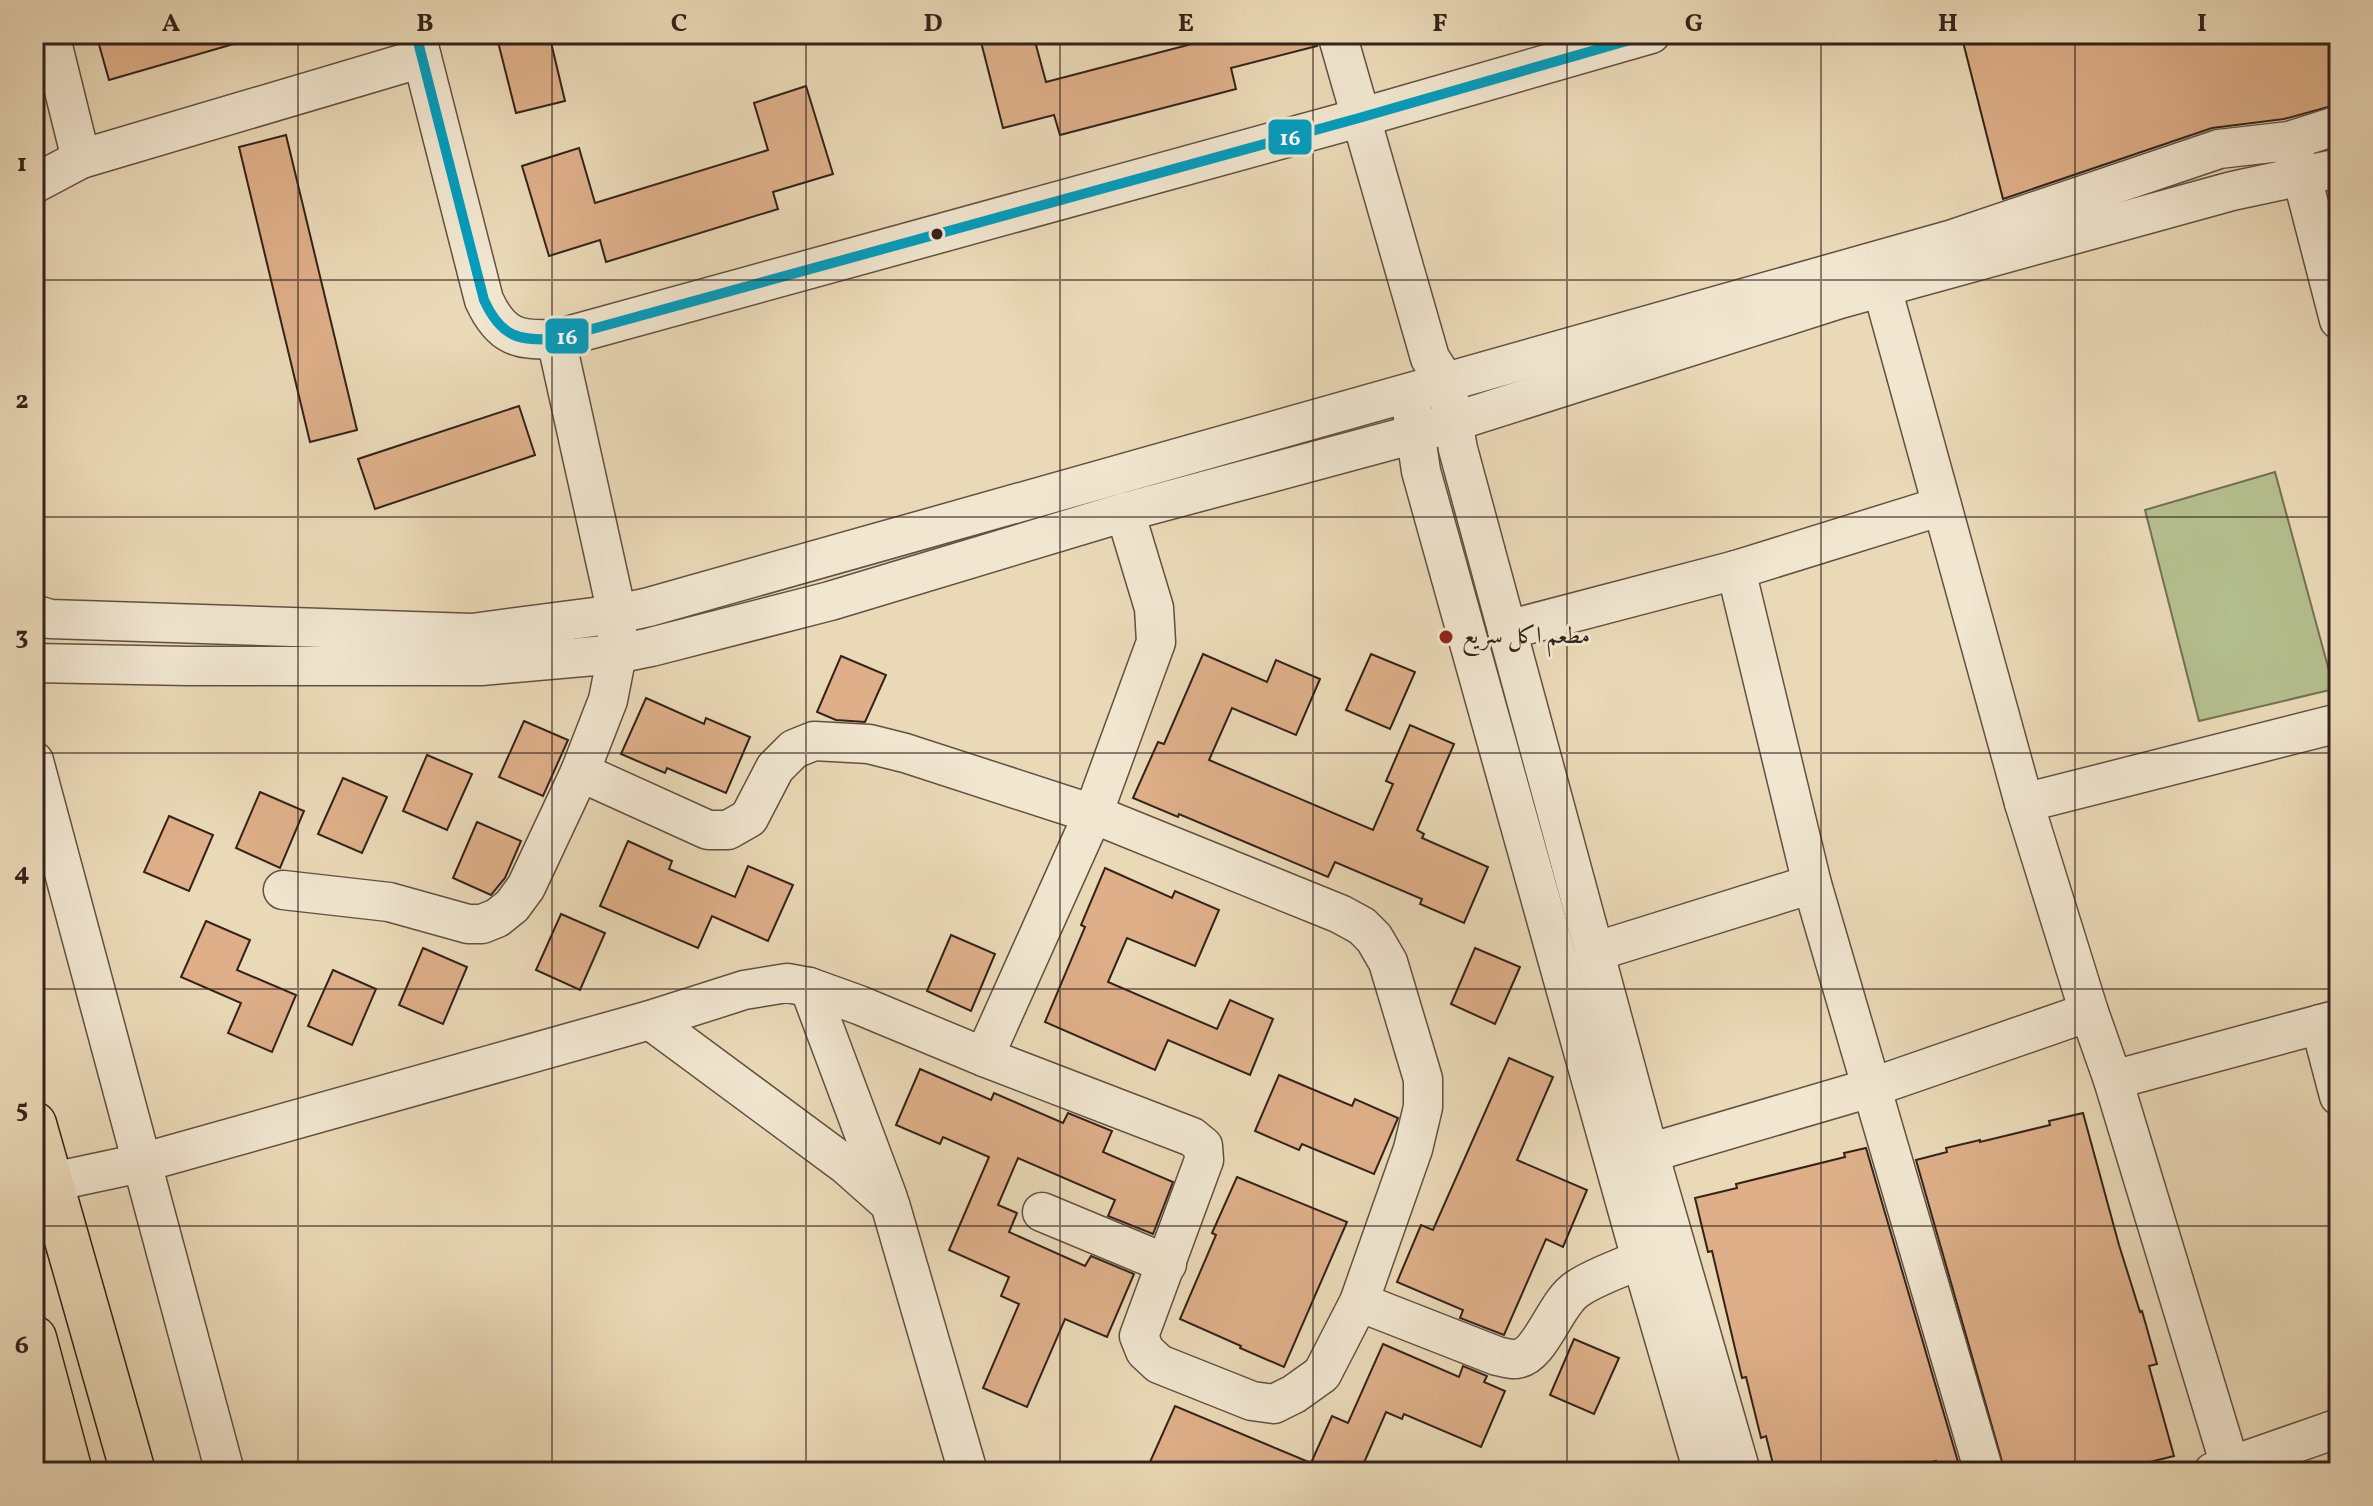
<svg xmlns="http://www.w3.org/2000/svg" width="2373" height="1506" viewBox="0 0 2373 1506" font-family="Vollkorn,Amiri,serif">
  <style>
    .green { fill: #b5bf8f; stroke: #747055; stroke-width: 2 }
    .building { fill: #deaf89; stroke: #34221b; stroke-width: 2 }
    .lines { fill: none; stroke-linecap: round; stroke-linejoin: round }
    .minor-casing { stroke: #625042; stroke-width: 41 }
    .major-casing { stroke: #34221b; stroke-width: 47 }
    .minor { stroke: #f1e6d0; stroke-width: 38 }
    .major { stroke: #ead9b7; stroke-width: 44 }
    .bus-1-casing { stroke: #f1e6d0; stroke-width: 16 }
    .bus-1 { stroke: #059cbc; stroke-width: 10 }
    .grid { fill: none; stroke: #34221b; stroke-width: 2; stroke-opacity: 0.55 }
    .bus-dot { fill: #34221b; stroke: #f1e6d0; stroke-width: 3 }
    .poi-dot { fill: #8f2418; stroke: #f1e6d0; stroke-width: 3 }
    .labels { text-anchor: middle; dominant-baseline: central; stroke-width: 6; stroke-linejoin: round; paint-order: stroke }
    .poi-label { font-size: 24px; fill: #34221b; stroke: #f1e6d0; text-anchor: start }
    .line-badge { stroke: #f1e6d0; stroke-width: 3 }
    .badge-label { font-size: 22px; text-anchor: middle; font-weight: bold; fill: #fff }
    .neatline { fill: none; stroke: #34221b; stroke-width: 3 }
    .grid-label { font-size: 26px; text-anchor: middle; font-weight: bold; fill: #34221b }
  </style>
  <rect width="100%" height="100%" fill="#ead9b7"/>
  <filter id="stains"><feTurbulence type="fractalNoise" baseFrequency=".0025" numOctaves="4"/><feColorMatrix values="0 0 0 0 .2 0 0 0 0 .09 0 0 0 0 .02 0 0 0 .5 -.17"/></filter>
  <radialGradient id="worn" r=".72"><stop offset=".6" stop-color="#630" stop-opacity="0"/><stop offset="1" stop-color="#630" stop-opacity=".3"/></radialGradient>
  <polygon class="green" points="2275,472 2334,689 2199,721 2145,510"/>
  <g class="building">
    <polygon points="96,34 243,34 244,41 109,80"/>
    <polygon points="496,34 549,34 565,101 516,113"/>
    <polygon points="996,34 1033,34 1046,82 1230,34 1316,34 1317,46 1231,68 1236,89 1060,135 1054,115 1003,128 980,38"/>
    <polygon points="1961,34 2339,34 2339,104 2284,119 2212,128 2003,199"/>
    <polygon points="806,86 833,174 773,192 778,209 606,262 600,240 549,256 522,166 579,148 595,203 768,150 754,103"/>
    <polygon points="286,135 357,430 310,442 239,147"/>
    <polygon points="519,406 535,455 375,509 358,459"/>
    <polygon points="1203,654 1267,682 1276,660 1320,679 1296,735 1232,708 1209,760 1373,830 1393,784 1386,781 1410,725 1454,744 1417,830 1424,834 1422,838 1488,867 1464,923 1420,904 1422,899 1335,862 1328,877 1179,814 1178,817 1133,798 1158,742 1164,744"/>
    <polygon points="1371,654 1415,672 1390,729 1346,710"/>
    <polygon points="841,656 886,675 865,722 836,720 817,712"/>
    <polygon points="646,698 704,724 706,718 750,737 726,793 667,768 665,773 621,754"/>
    <polygon points="524,721 568,740 543,796 499,777"/>
    <polygon points="427,755 472,774 447,830 403,811"/>
    <polygon points="343,778 387,797 362,853 318,834"/>
    <polygon points="260,792 304,811 280,868 236,848"/>
    <polygon points="169,816 213,835 189,891 144,872"/>
    <polygon points="477,822 521,841 505,878 491,895 453,878"/>
    <polygon points="628,841 672,861 669,869 735,897 748,866 793,885 768,941 712,916 698,948 600,906"/>
    <polygon points="1105,868 1172,898 1175,891 1219,910 1195,966 1127,938 1108,982 1217,1029 1230,1000 1273,1019 1250,1075 1168,1040 1155,1070 1045,1022 1085,927 1081,925"/>
    <polygon points="561,914 605,933 580,990 536,970"/>
    <polygon points="206,921 250,940 237,970 296,995 272,1052 228,1033 241,1003 181,977"/>
    <polygon points="951,935 995,954 971,1011 927,991"/>
    <polygon points="423,948 467,967 443,1024 399,1005"/>
    <polygon points="1475,948 1520,967 1495,1024 1451,1004"/>
    <polygon points="333,970 376,989 352,1045 308,1026"/>
    <polygon points="1509,1058 1553,1077 1517,1160 1587,1190 1563,1247 1546,1239 1504,1335 1460,1318 1463,1310 1397,1282 1421,1225 1433,1230"/>
    <polygon points="920,1069 991,1100 994,1093 1063,1123 1068,1113 1112,1131 1103,1152 1173,1182 1153,1234 1108,1216 1115,1200 1018,1158 998,1205 1017,1213 1009,1232 1085,1266 1091,1256 1134,1274 1107,1337 1065,1319 1027,1407 983,1388 1019,1304 1001,1296 1009,1277 949,1250 989,1157 943,1137 940,1144 896,1125"/>
    <polygon points="1279,1075 1352,1106 1355,1099 1398,1118 1374,1174 1302,1144 1299,1150 1255,1131"/>
    <polygon points="2083,1113 2119,1245 2140,1312 2142,1311 2157,1364 2149,1366 2174,1456 2126,1468 2127,1472 2005,1472 1916,1160 1947,1152 1946,1148 1980,1140 1980,1142 2050,1125 2049,1121"/>
    <polygon points="1866,1148 1961,1472 1939,1472 1936,1461 1892,1472 1775,1472 1766,1436 1761,1438 1746,1377 1742,1378 1712,1251 1708,1252 1695,1198 1737,1188 1736,1184 1845,1157 1844,1153"/>
    <polygon points="1237,1177 1347,1222 1284,1367 1240,1348 1241,1346 1180,1319 1216,1235 1212,1233"/>
    <polygon points="1574,1339 1619,1358 1594,1414 1550,1395"/>
    <polygon points="1383,1344 1459,1377 1463,1366 1487,1376 1484,1382 1505,1391 1481,1447 1404,1414 1402,1419 1386,1412 1360,1472 1174,1472 1150,1462 1175,1406 1311,1463 1332,1416 1348,1423"/>
  </g>
  <g class="lines">
    <g class="minor-casing">
      <g id="minor">
        <polyline points="50,34 81,159"/>
        <path d="M416,34l68,266c17,37 34,41 72,39l803,-221 292,-84"/>
        <polyline points="1337,34 1430,358 1446,383 1458,449 1649,1153 1741,1472"/>
        <polyline points="2293,153 2302,177 2339,320"/>
        <polyline points="34,184 81,159 422,58"/>
        <polyline points="1874,264 1882,288 2024,803 2089,1012 2113,1080 2232,1472"/>
        <polyline points="556,339 617,614 617,654 608,700 580,772"/>
        <polyline points="1412,410 1421,471 1641,1259 1703,1472"/>
        <polyline points="1736,570 1812,884 1984,1472"/>
        <polyline points="34,614 50,619 472,633 617,614 649,607 1953,239 2219,149 2289,141 2339,125"/>
        <polyline points="1507,630 1736,570 1942,506"/>
        <polyline points="34,663 188,666 481,666 617,654 651,647 830,601 1125,512 1415,434 1840,299 2232,191 2339,168"/>
        <polyline points="34,761 225,1472"/>
        <polyline points="2024,803 2339,723"/>
        <polyline points="283,890 389,902 468,924 482,924 497,918 512,906 526,887 580,772 708,830 728,830 749,818 775,768 794,749 814,741 869,744 905,753 1093,814 1340,914 1362,926 1374,938 1388,962 1423,1079 1423,1107 1413,1149 1359,1302"/>
        <polyline points="1594,952 1812,884"/>
        <polyline points="809,987 888,1198"/>
        <polyline points="650,1020 846,1165 890,1204 968,1472"/>
        <polyline points="2320,1024 2339,1096"/>
        <polyline points="984,1057 1093,814 1156,642 1154,608 1125,512"/>
        <polyline points="2113,1080 2339,1019"/>
        <polyline points="1649,1153 1870,1088 2089,1012"/>
        <path d="M52,1182l89,-19 509,-143 94,-30 43,-7 22,4 50,18 125,52 208,80 11,9 1,14 -65,176 6,15 14,13 93,37 22,3 20,-10 28,-20 37,-72 138,54c6,1 14,4 19,3 25,-2 39,-56 61,-70 19,-13 43,-20 64,-30"/>
        <polyline points="1042,1212 1167,1264"/>
        <polyline points="2213,1472 2339,1428"/>
      </g>
    </g>
    <g class="major-casing">
      <g id="major">
        <polyline points="34,1124 133,1472"/>
        <polyline points="34,1338 70,1472"/>
      </g>
    </g>
    <use href="#minor" class="minor"/>
    <use href="#major" class="major"/>
    <g class="bus-1-casing">
      <path id="bus-1" d="M416,34l68,266c17,37 34,41 72,39l803,-221 292,-84"/>
    </g>
    <use href="#bus-1" class="bus-1"/>
  </g>
  <path class="grid" d="M298,34v1438M552,34v1438M806,34v1438M1060,34v1438M1313,34v1438M1567,34v1438M1821,34v1438M2075,34v1438M34,280h2305M34,517h2305M34,753h2305M34,989h2305M34,1226h2305"/>
  <circle class="bus-dot" cx="937" cy="234" r="7"/>
  <circle class="poi-dot" cx="1446" cy="637" r="8"/>
  <g class="labels">
    <g class="poi-label">
      <text x="1462" y="637">مطعم اكل سريع</text>
    </g>
  </g>
  <g class="line-badge">
    <rect x="1267" y="118" width="46" height="38" rx="8" fill="#059cbc"/>
    <rect x="544" y="317" width="46" height="38" rx="8" fill="#059cbc"/>
  </g>
  <g class="badge-label">
    <text x="1290" y="145">16</text>
    <text x="567" y="344">16</text>
  </g>
  <rect width="2373" height="1506" fill="none" stroke="#ead9b7" stroke-width="88"/>
  <rect x="44" y="44" width="2285" height="1418" class="neatline"/>
  <g class="grid-label">
    <text x="171" y="31">A</text>
    <text x="425" y="31">B</text>
    <text x="679" y="31">C</text>
    <text x="933" y="31">D</text>
    <text x="1186" y="31">E</text>
    <text x="1440" y="31">F</text>
    <text x="1694" y="31">G</text>
    <text x="1948" y="31">H</text>
    <text x="2202" y="31">I</text>
    <text x="22" y="171">1</text>
    <text x="22" y="408">2</text>
    <text x="22" y="644">3</text>
    <text x="22" y="880">4</text>
    <text x="22" y="1117">5</text>
    <text x="22" y="1353">6</text>
  </g>
  <rect width="100%" height="100%" filter="url(#stains)"/>
  <rect width="100%" height="100%" fill="url(#worn)"/>
</svg>
